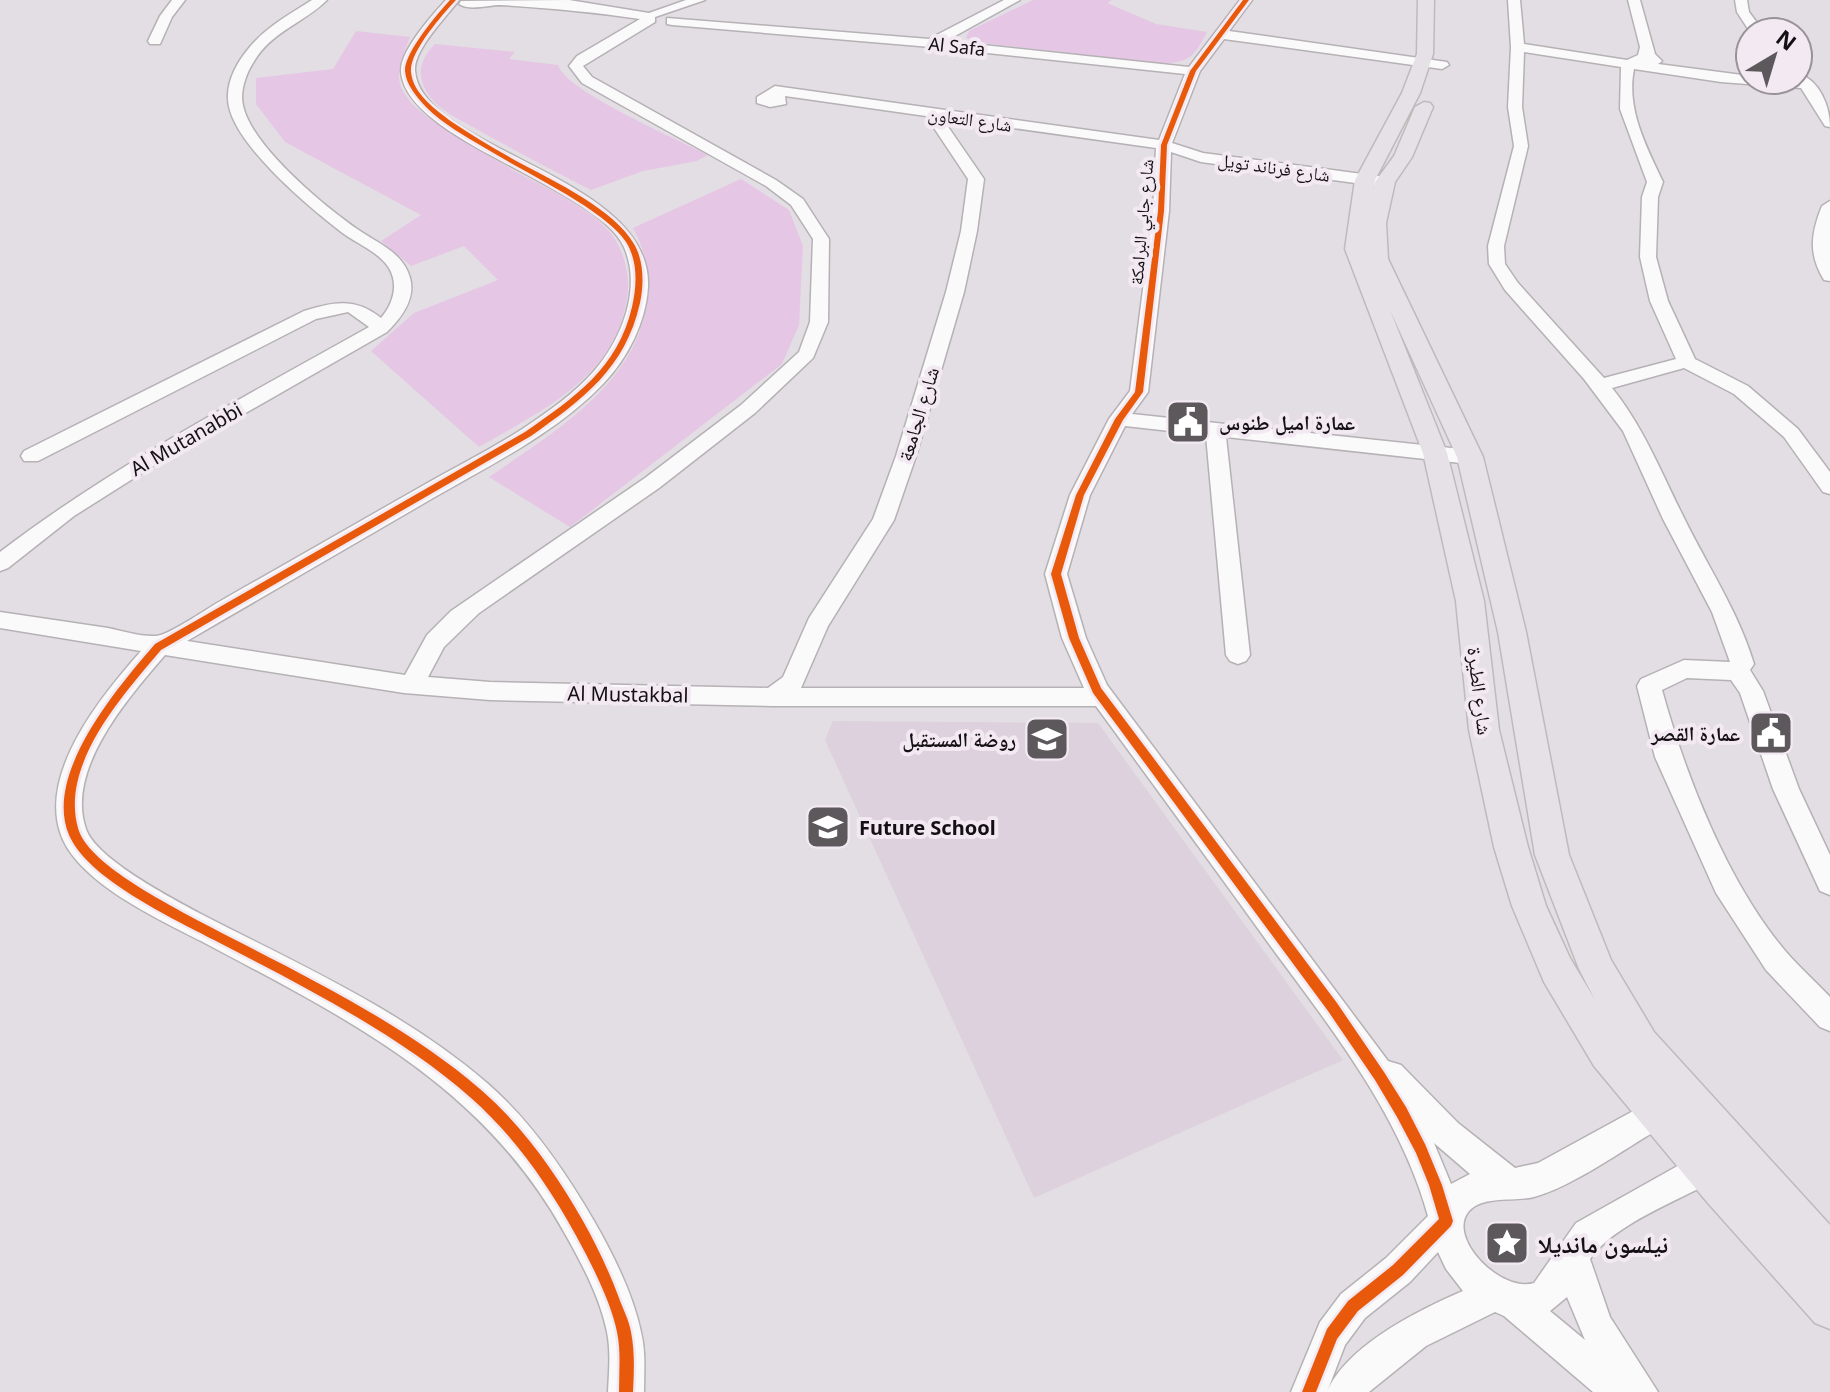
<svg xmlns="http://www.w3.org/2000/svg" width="1830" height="1392" viewBox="0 0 1830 1392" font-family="'Noto Sans','Noto Naskh Arabic',sans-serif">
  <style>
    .built { fill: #dcd1dc }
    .green { fill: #e5c6e4 }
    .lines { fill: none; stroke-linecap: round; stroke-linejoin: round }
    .minor-casing { stroke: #b5b1b5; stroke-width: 3 }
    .major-casing { stroke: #bdbabc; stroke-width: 3 }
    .minor { fill: #fbfafb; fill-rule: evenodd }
    .major { fill: #e6e1e6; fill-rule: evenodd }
    .cycleway-casing { stroke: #f3e9f2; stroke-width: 5 }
    .cycleway { fill: #e8590c; fill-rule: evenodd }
    .labels { text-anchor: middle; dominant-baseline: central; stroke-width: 8; stroke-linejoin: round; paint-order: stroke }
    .far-street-label { font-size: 18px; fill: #141013; stroke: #f3e9f2 }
    .street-label { font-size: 20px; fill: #141013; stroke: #f3e9f2 }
    .poi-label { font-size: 20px; font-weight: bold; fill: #141013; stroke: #f3e9f2; text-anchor: start }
    .near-poi-label { font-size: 24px; font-weight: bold; fill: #141013; stroke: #f3e9f2; text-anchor: start }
  </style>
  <rect width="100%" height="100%" fill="#e3dee3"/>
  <polygon class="built" points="833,721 1098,723 1343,1060 1034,1198 825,740"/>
  <g class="green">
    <path d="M1033,0h79l-5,3 49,21 51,8c-13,25 -17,30 -46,32l-186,-22 -9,-4 3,-7z"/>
    <path d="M356,31l54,6c-5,14 -14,32 -10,47 6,20 30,35 47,46 24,15 48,30 73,44 27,14 67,33 88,56 15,16 23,46 19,68 -12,80 -86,113 -148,149l-108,-96 43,-38 84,-33 -34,-34 -53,20 -30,-25 40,-26 -136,-73 -29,-38v-26l77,-9z"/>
    <path d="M435,44l80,8 -6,7 49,6c7,26 121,75 150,90l-11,6 -54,10 -52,19c-39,-20 -77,-40 -115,-61 -15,-9 -34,-17 -45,-31 -16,-20 -12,-38 4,-54z"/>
    <path d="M741,179l48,31 14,36 -4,79 -17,39 -212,163 -81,-50c64,-44 156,-98 158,-184 1,-25 -2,-44 -14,-65z"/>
  </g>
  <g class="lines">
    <g class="minor-casing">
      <g id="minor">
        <polygon points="172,0 185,0 172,17 160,44 150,44 148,41 160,16"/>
        <path d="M312,0h15c-23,23 -57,32 -74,63 -6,9 -11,23 -11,35 1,42 82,108 115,131 20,14 46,23 53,49 6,21 -9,40 -23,54l-234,134 -79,50 -66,52 -8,3v-19c115,-88 243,-154 369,-225l-21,-15 -32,7 -278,142h-14l-3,-5 3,-5 280,-140c29,-9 51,-14 77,7 12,-14 18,-33 8,-50 -11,-17 -34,-25 -49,-37 -32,-25 -112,-91 -112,-133 -1,-18 10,-37 21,-50 17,-21 41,-34 63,-48z"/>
        <path d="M446,0h13c-12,16 -46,50 -44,71 6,79 238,105 233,216 -2,35 -20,71 -45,97 -47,49 -111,80 -170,114 -82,48 -164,95 -246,143l218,34 22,-40 24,-24 194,-133 96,-73 58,-53 11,-30 3,-83 -22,-34 -25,-19 -184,-103 -13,-17 8,-10 63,-37c-46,-7 -92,-11 -139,-14 -13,0 -32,6 -42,-1l2,-3 108,-1 80,13 37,-13h19l-50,17v5l-72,44 9,11 184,103 27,19 26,40 -1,83 -15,36 -58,55 -96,75 -180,125 -35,34 -16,30 62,5 278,6 15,-11 26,-59 64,-99 23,-63 50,-164 15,-61 7,-52 -42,-63 -141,-20 1,8 -16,3 -13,-4v-6l18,-11 384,54 26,-66 -254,-27 -259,-22 -5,-1v-6l262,21 75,-39h16l-74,41 243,26 51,-67h12l-23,31 218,31 2,3 -7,4 -218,-30 -24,32 -28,72 31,10 182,24 8,5 -8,5 -184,-25 -30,-10 -2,59 -21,181 -16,22 338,36 10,7 -3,5 -7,2 -244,-27 24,218 -4,6 -8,3 -8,-3 -4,-6 -20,-220 -81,-9 -35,69 -23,79 19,64 21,47 281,376 13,4 57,58 57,45 23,-5 119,-65 65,17 5,11 -12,54c-37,21 -101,44 -125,79l20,58 48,75h-65l-89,-76 -9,-4 -69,34 -57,46h-42c20,-47 92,-82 136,-101l-17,-22 -8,-17 -28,30 -45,36 -20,27 -18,47h-36l29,-70 21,-28 45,-36 42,-42c-28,-101 -95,-185 -156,-268 -58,-81 -117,-161 -176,-242h-323l-283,-6 -86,-7 -239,-38c-36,42 -100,114 -79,174 10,30 87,70 115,85 97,50 203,97 286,169 44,38 78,88 107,138 19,33 39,73 47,111 5,20 3,40 3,60h-36c1,-20 3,-41 -1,-60 -7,-35 -26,-70 -43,-100 -83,-149 -218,-214 -363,-291 -43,-22 -126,-60 -141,-109 -20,-62 43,-138 81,-181l-141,-23v-16c36,5 72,11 108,16 15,3 33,9 48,8 14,-1 53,-29 68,-37 67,-38 133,-76 200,-114 33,-19 68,-36 100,-57 25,-17 51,-35 70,-57 28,-32 48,-83 30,-124 -29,-62 -219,-106 -223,-176 -1,-20 32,-57 45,-71zM942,118l214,30 -3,63 -23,180 -21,28 -39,76 -25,79 17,64 22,50h-283l27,-62 66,-106 22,-64 48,-164 13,-61 7,-52zM1659,1129l35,8 -4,22 -114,64 -42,60c-34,10 -88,-46 -65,-72 14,-16 46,-9 65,-14 38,-10 90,-48 125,-68zM1434,1143l36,31 -19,10zM1567,1297l18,43 -35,-29z"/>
        <path d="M1508,0h12l4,44 103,16 11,-5 2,-8 -12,-47h12l15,54 7,7 -4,3 92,12v4h48v-7c22,8 32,33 32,54l-5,-1 -24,-38 -80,-6 -87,-13c-8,40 12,77 29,113l-5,15 -2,60 12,44 27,58 53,27 50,43 32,43v22l-7,-2 -39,-55 -50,-43 -50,-26 -72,20c32,40 49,84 72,130 24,49 54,93 70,146l-4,6 13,21 36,98 31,66v40l-10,-4 -47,-102 -33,-96 -9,-13 -44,-2 -25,12c24,87 66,194 125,263 13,15 29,29 43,44v34l-10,-4 -54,-57 -50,-77 -61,-136 -18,-71 4,-7 43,-19 46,2 -18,-50 -49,-93 -40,-88 -39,-52 -79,-89 -16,-26 -1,-18 26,-100 -6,-39 3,-60zM1524,52l97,15 -1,42 27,73 -5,15 -2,60 10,44 26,58 -72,19 -86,-95 -13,-19 -1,-18 24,-100 -6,-39z"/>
        <polygon points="1735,0 1747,0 1749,12 1764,32 1750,32 1737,12"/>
        <path d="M1830,201v80l-6,-1c-16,-26 -13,-47 -2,-74z"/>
      </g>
    </g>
    <g class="major-casing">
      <path id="major" d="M1418,0h16l-1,54 -13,39 -45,87 -2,11 2,-9 19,-26 21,-49 9,-5 6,1 3,4 -21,50 -17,25 -9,41 2,36 95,198 43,175 43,223 42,105 43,72 176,193v104l-15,-6 -108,-121 -113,-136 -50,-84 -32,-76 -18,-59 -25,-117 -13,-129 -33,-148 -78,-204 10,-69 47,-87 15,-39zM1390,310l67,147 41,175 37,223 44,114 16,31 -25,-42 -24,-52 -18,-59 -29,-117 -15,-129 -37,-148z"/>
    </g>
    <use href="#minor" class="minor"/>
    <use href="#major" class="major"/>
    <g class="cycleway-casing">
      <g id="cycleway">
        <path d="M450,0h6c-13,14 -47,52 -45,72 2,22 25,38 41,50 22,15 45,28 68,41 34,18 95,47 114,81 10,17 10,40 6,59 -15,66 -57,96 -109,133l-370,214c-38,45 -101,114 -83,178 9,35 87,74 117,91 95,50 204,100 285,170 42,36 76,84 103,132 14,25 26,50 36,77 4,11 10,22 12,34 4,20 3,40 2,60h-14c0,-20 2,-41 -2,-60 -6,-31 -28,-73 -43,-100 -27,-49 -61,-97 -103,-134 -72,-64 -172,-114 -257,-158 -42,-22 -126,-61 -145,-105 -26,-61 49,-148 86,-191l370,-212c49,-34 93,-64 107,-125 5,-22 6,-46 -6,-65 -10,-15 -27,-26 -41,-36 -32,-21 -67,-38 -100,-58 -20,-12 -42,-24 -59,-41 -9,-10 -20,-22 -21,-36 -1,-18 33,-58 45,-71z"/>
        <polygon points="1243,0 1249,0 1196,71 1167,145 1164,211 1143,392 1123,420 1084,495 1061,574 1079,638 1101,688 1337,1003 1384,1072 1406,1107 1425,1144 1442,1185 1453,1221 1451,1226 1403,1275 1358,1311 1337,1339 1316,1392 1302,1392 1327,1329 1348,1301 1393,1265 1439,1219 1429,1185 1416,1153 1397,1117 1375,1080 1328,1011 1093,693 1069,638 1051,574 1076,495 1115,419 1135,392 1158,211 1161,145 1190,71"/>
      </g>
    </g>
    <use href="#cycleway" class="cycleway"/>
  </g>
  <defs>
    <g id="civic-square" transform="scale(2.3)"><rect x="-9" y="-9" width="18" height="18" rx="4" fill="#5c585c" stroke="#f3e9f2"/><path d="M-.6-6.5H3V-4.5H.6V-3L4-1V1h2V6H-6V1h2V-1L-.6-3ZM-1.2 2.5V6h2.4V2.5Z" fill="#fff"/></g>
    <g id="school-square" transform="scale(2.3)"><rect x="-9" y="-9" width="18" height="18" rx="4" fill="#5c585c" stroke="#f3e9f2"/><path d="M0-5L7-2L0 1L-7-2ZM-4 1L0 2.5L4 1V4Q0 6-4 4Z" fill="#fff"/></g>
    <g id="sight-square" transform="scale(2.3)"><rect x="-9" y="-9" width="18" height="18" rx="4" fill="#5c585c" stroke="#f3e9f2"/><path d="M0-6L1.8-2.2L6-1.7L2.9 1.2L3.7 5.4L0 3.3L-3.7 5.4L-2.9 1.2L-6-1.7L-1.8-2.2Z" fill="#fff"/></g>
  </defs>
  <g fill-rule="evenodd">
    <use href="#civic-square" x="1188" y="422"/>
    <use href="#civic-square" x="1771" y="733"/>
    <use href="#school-square" x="1047" y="739"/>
    <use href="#school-square" x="828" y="827"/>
    <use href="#sight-square" x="1507" y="1243"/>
  </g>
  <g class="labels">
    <g class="far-street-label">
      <text transform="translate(957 46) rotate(6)">Al Safa</text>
      <text transform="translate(970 119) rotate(8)">شارع التعاون</text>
      <text transform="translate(1274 167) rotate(8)">شارع فرناند تويل</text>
      <text transform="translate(1141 222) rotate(-85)">شارع جابي البرامكة</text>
    </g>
    <g class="street-label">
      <text transform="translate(918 414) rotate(-73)">شارع الجامعة</text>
      <text transform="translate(186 439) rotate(-30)">Al Mutanabbi</text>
      <text transform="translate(1480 691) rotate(83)">شارع الطيرة</text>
      <text transform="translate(628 694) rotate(1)">Al Mustakbal</text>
    </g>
    <g class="poi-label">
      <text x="1219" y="422">عمارة اميل طنوس</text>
      <text x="1740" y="733" text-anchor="end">عمارة القصر</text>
      <text x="1016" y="739" text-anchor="end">روضة المستقبل</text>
      <text x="859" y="827">Future School</text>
    </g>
    <g class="near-poi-label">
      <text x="1538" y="1243">نيلسون مانديلا</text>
    </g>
  </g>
  <g transform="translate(1774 56) rotate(38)"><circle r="38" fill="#f3e9f2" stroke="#9a9299" stroke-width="2"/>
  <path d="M0-6L14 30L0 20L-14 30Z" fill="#5c585c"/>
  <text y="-12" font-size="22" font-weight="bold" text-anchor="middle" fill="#141013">N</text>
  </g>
</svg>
